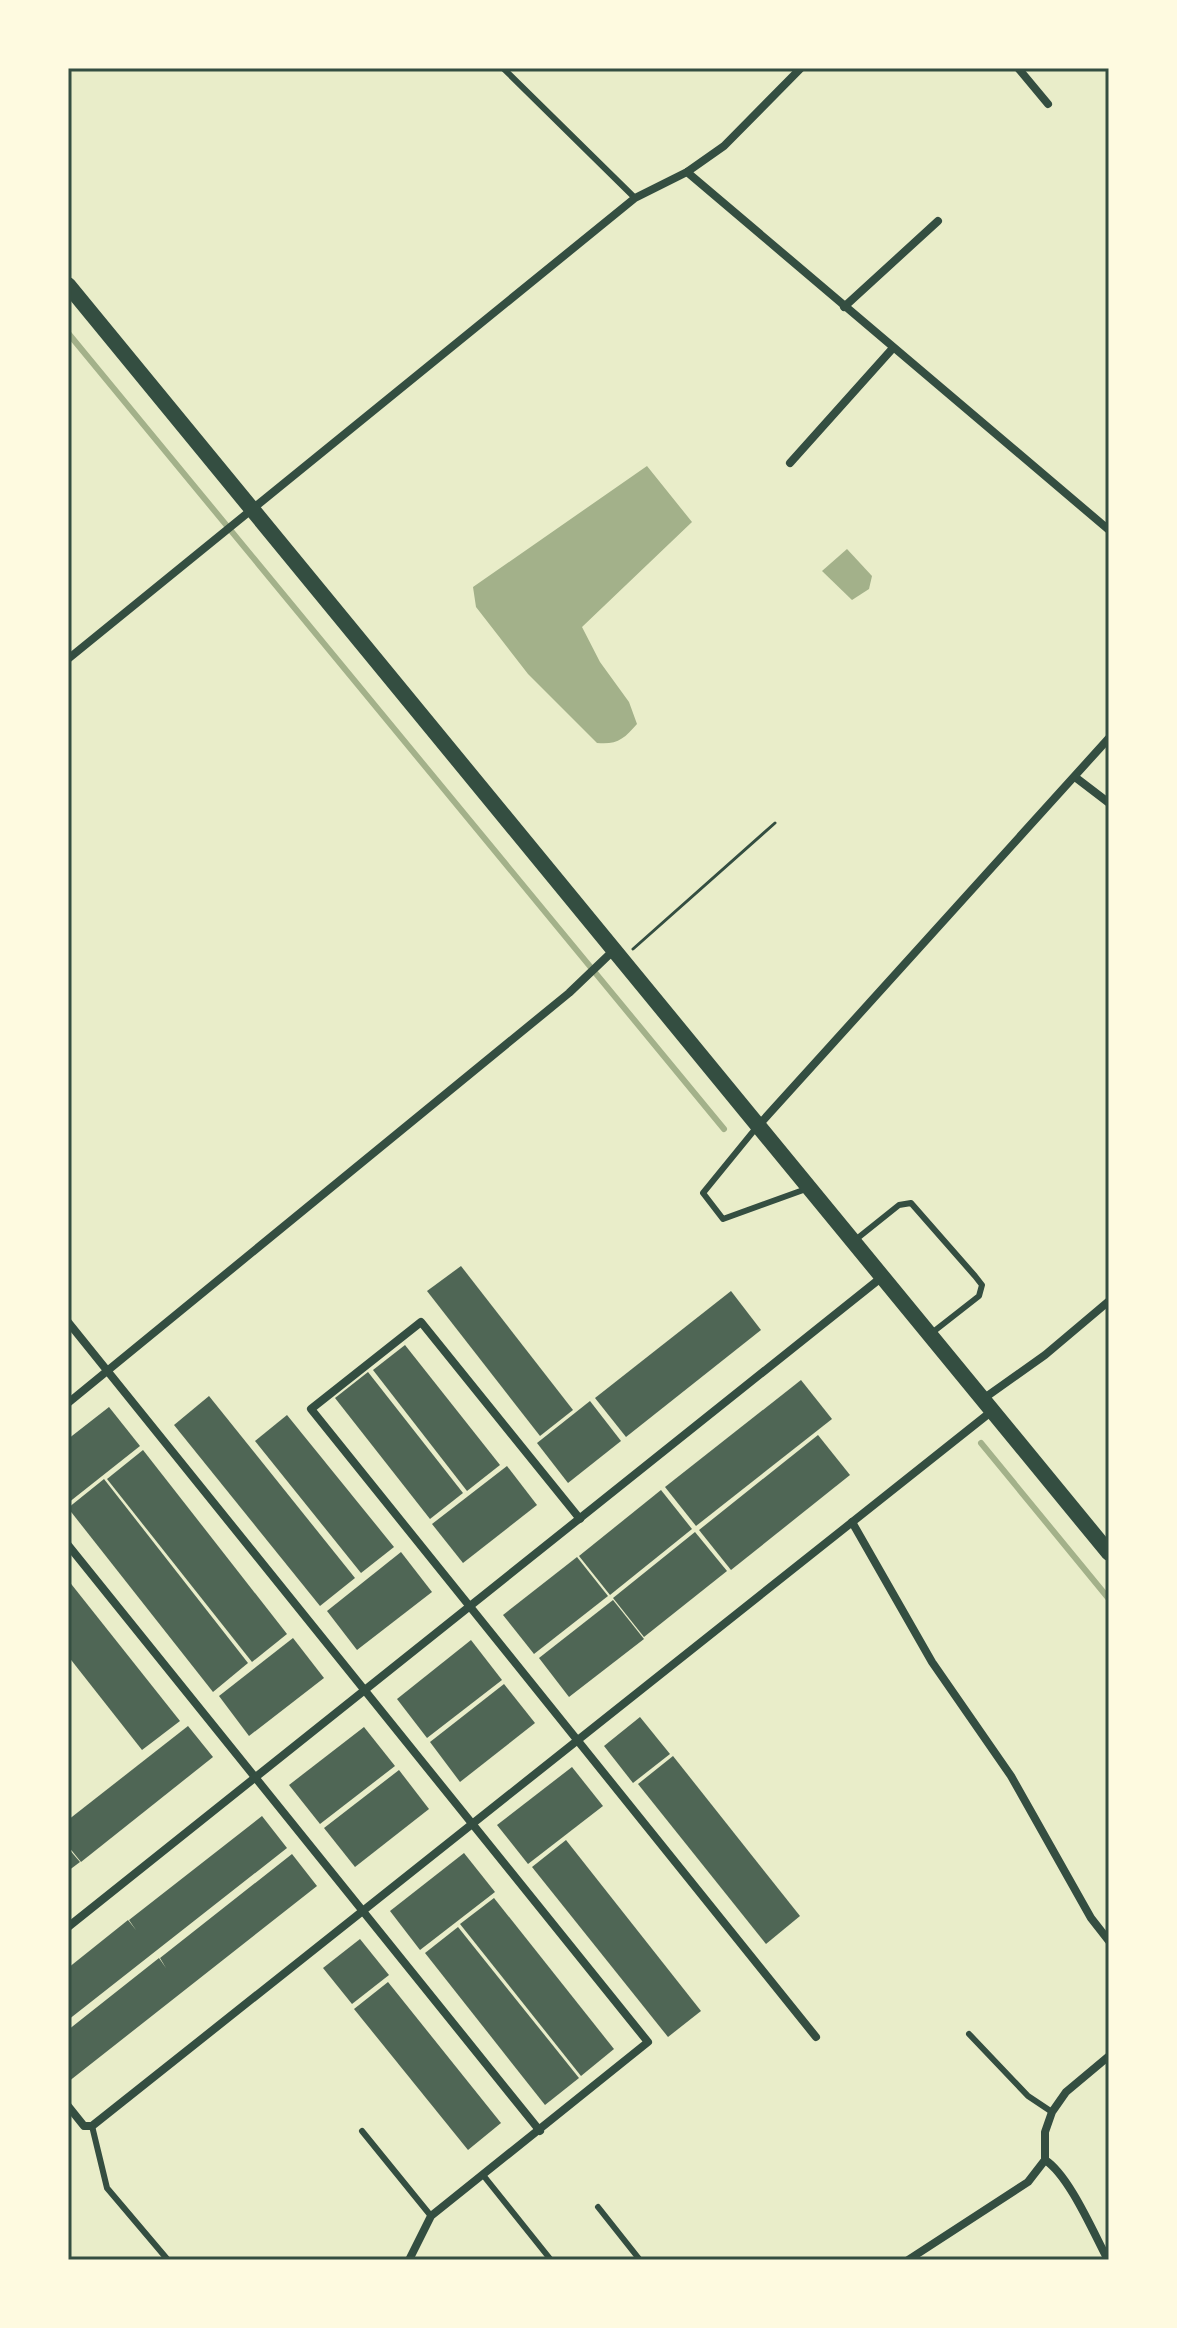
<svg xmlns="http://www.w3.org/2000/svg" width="1177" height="2328" viewBox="0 0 1177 2328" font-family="'Roboto Condensed',sans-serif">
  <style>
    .water { fill: #a3b18a }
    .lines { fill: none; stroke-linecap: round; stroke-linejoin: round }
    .stream { stroke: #a3b18a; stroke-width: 6 }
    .building { fill: #4f6655 }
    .path { stroke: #344e41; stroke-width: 3 }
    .service { stroke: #344e41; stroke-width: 6 }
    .minor { stroke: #344e41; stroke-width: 8 }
    .secondary { stroke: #344e41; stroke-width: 16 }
    .neatline { fill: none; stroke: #344e41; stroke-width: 3 }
  </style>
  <rect width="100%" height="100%" fill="#e9edc9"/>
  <g class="water">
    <path d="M647,466l45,56 -110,105 18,35 29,40 8,22c-13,15 -20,21 -40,19l-69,-69 -52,-67 -3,-20z"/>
    <polygon points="847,549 872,576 869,589 852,600 822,571"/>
  </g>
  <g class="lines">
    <g class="stream">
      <polyline points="68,333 724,1129"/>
      <polyline points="981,1443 1109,1599"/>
    </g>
  </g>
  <g class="building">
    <polygon points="461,1266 573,1410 540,1436 427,1291"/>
    <polygon points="731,1291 761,1330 626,1437 595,1398"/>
    <polygon points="405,1345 500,1465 467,1491 373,1370"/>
    <polygon points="368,1372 463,1493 430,1519 335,1398"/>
    <polygon points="801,1380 832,1419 696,1526 665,1487"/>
    <polygon points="209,1396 355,1578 320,1606 174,1425"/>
    <polygon points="590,1401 621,1441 568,1483 537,1443"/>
    <polygon points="109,1407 140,1446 68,1503 68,1439"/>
    <polygon points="287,1415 394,1547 361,1573 255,1441"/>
    <polygon points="818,1435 850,1475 731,1570 699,1530"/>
    <polygon points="143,1450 287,1634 252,1662 107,1479"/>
    <polygon points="507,1466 537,1505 463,1563 432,1524"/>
    <polygon points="104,1479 248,1663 213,1692 68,1508"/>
    <polygon points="661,1490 692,1529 610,1595 579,1556"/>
    <polygon points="695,1532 727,1571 644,1637 613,1598"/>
    <polygon points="401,1552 432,1592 357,1650 327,1611"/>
    <polygon points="577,1557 608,1596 534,1654 503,1615"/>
    <polygon points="68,1580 180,1721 142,1750 68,1656"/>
    <polygon points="613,1600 644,1639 569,1697 539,1658"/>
    <polygon points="293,1638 324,1678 249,1736 219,1696"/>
    <polygon points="471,1640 502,1680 427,1738 397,1699"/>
    <polygon points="504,1684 535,1723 460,1782 430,1742"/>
    <polygon points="640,1717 670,1754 633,1783 604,1746"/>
    <polygon points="188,1726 213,1757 81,1862 68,1846 68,1820"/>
    <polygon points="364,1727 395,1766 320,1824 289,1785"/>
    <polygon points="673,1756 800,1916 766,1944 638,1784"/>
    <polygon points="572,1767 603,1806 528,1864 497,1825"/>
    <polygon points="399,1770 429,1809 355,1867 324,1828"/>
    <polygon points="262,1816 287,1848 68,2020 68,1968 128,1920 136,1930 129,1920"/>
    <polygon points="566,1840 701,2011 668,2037 532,1867"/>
    <polygon points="68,1848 80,1862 68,1871"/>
    <polygon points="464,1853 495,1892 420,1950 390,1911"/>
    <polygon points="292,1854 317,1886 68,2082 68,2030 159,1958 166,1968 160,1958"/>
    <polygon points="494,1898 614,2049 581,2076 460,1924"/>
    <polygon points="458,1927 579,2078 545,2105 425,1953"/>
    <polygon points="360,1939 389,1975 352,2004 323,1968"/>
    <polygon points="388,1982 501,2123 468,2150 354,2009"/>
  </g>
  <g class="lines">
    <polyline class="path" points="633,949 775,823"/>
    <g class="service">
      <polyline points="503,68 635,198"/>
      <polyline points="756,1128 703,1193 723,1219 806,1189"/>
      <polyline points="854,1241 899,1205 911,1203 975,1276 982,1285 979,1296 933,1332"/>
      <polyline points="969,2034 1028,2096 1052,2112"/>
      <polyline points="92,2126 107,2188 168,2260"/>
      <polyline points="362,2131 431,2216"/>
      <polyline points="483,2175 551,2260"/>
      <polyline points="598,2207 640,2260"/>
    </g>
    <g class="minor">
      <polyline points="1018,68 1048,104"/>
      <polyline points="687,172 1109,530"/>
      <polyline points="844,307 938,221"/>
      <polyline points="790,463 893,348"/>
      <polyline points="68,659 635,198 687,172 724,146 801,68"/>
      <polyline points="1075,777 1109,803"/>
      <polyline points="758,1126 1109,738"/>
      <polyline points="68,1322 648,2042 431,2216 409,2260"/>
      <polyline points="983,1399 1045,1355 1109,1301"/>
      <polyline points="68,1403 569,993 614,950"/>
      <polyline points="580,1519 421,1322 311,1409 816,2037"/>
      <polyline points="852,1522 932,1662 1011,1776 1091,1918 1109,1941"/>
      <polyline points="68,1545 540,2131"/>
      <polyline points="68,1927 882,1277"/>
      <polyline points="68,2106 84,2126 92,2126 992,1411"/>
      <path d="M1045,2160c24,15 49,74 63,100"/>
      <polyline points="908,2260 1028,2182 1045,2160 1045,2132 1052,2112 1066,2092 1109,2056"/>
    </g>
    <polyline class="secondary" points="68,285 1109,1553"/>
  </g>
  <rect width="1177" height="2328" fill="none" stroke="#fefae0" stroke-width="140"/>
  <rect x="70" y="70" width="1037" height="2188" class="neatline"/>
</svg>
